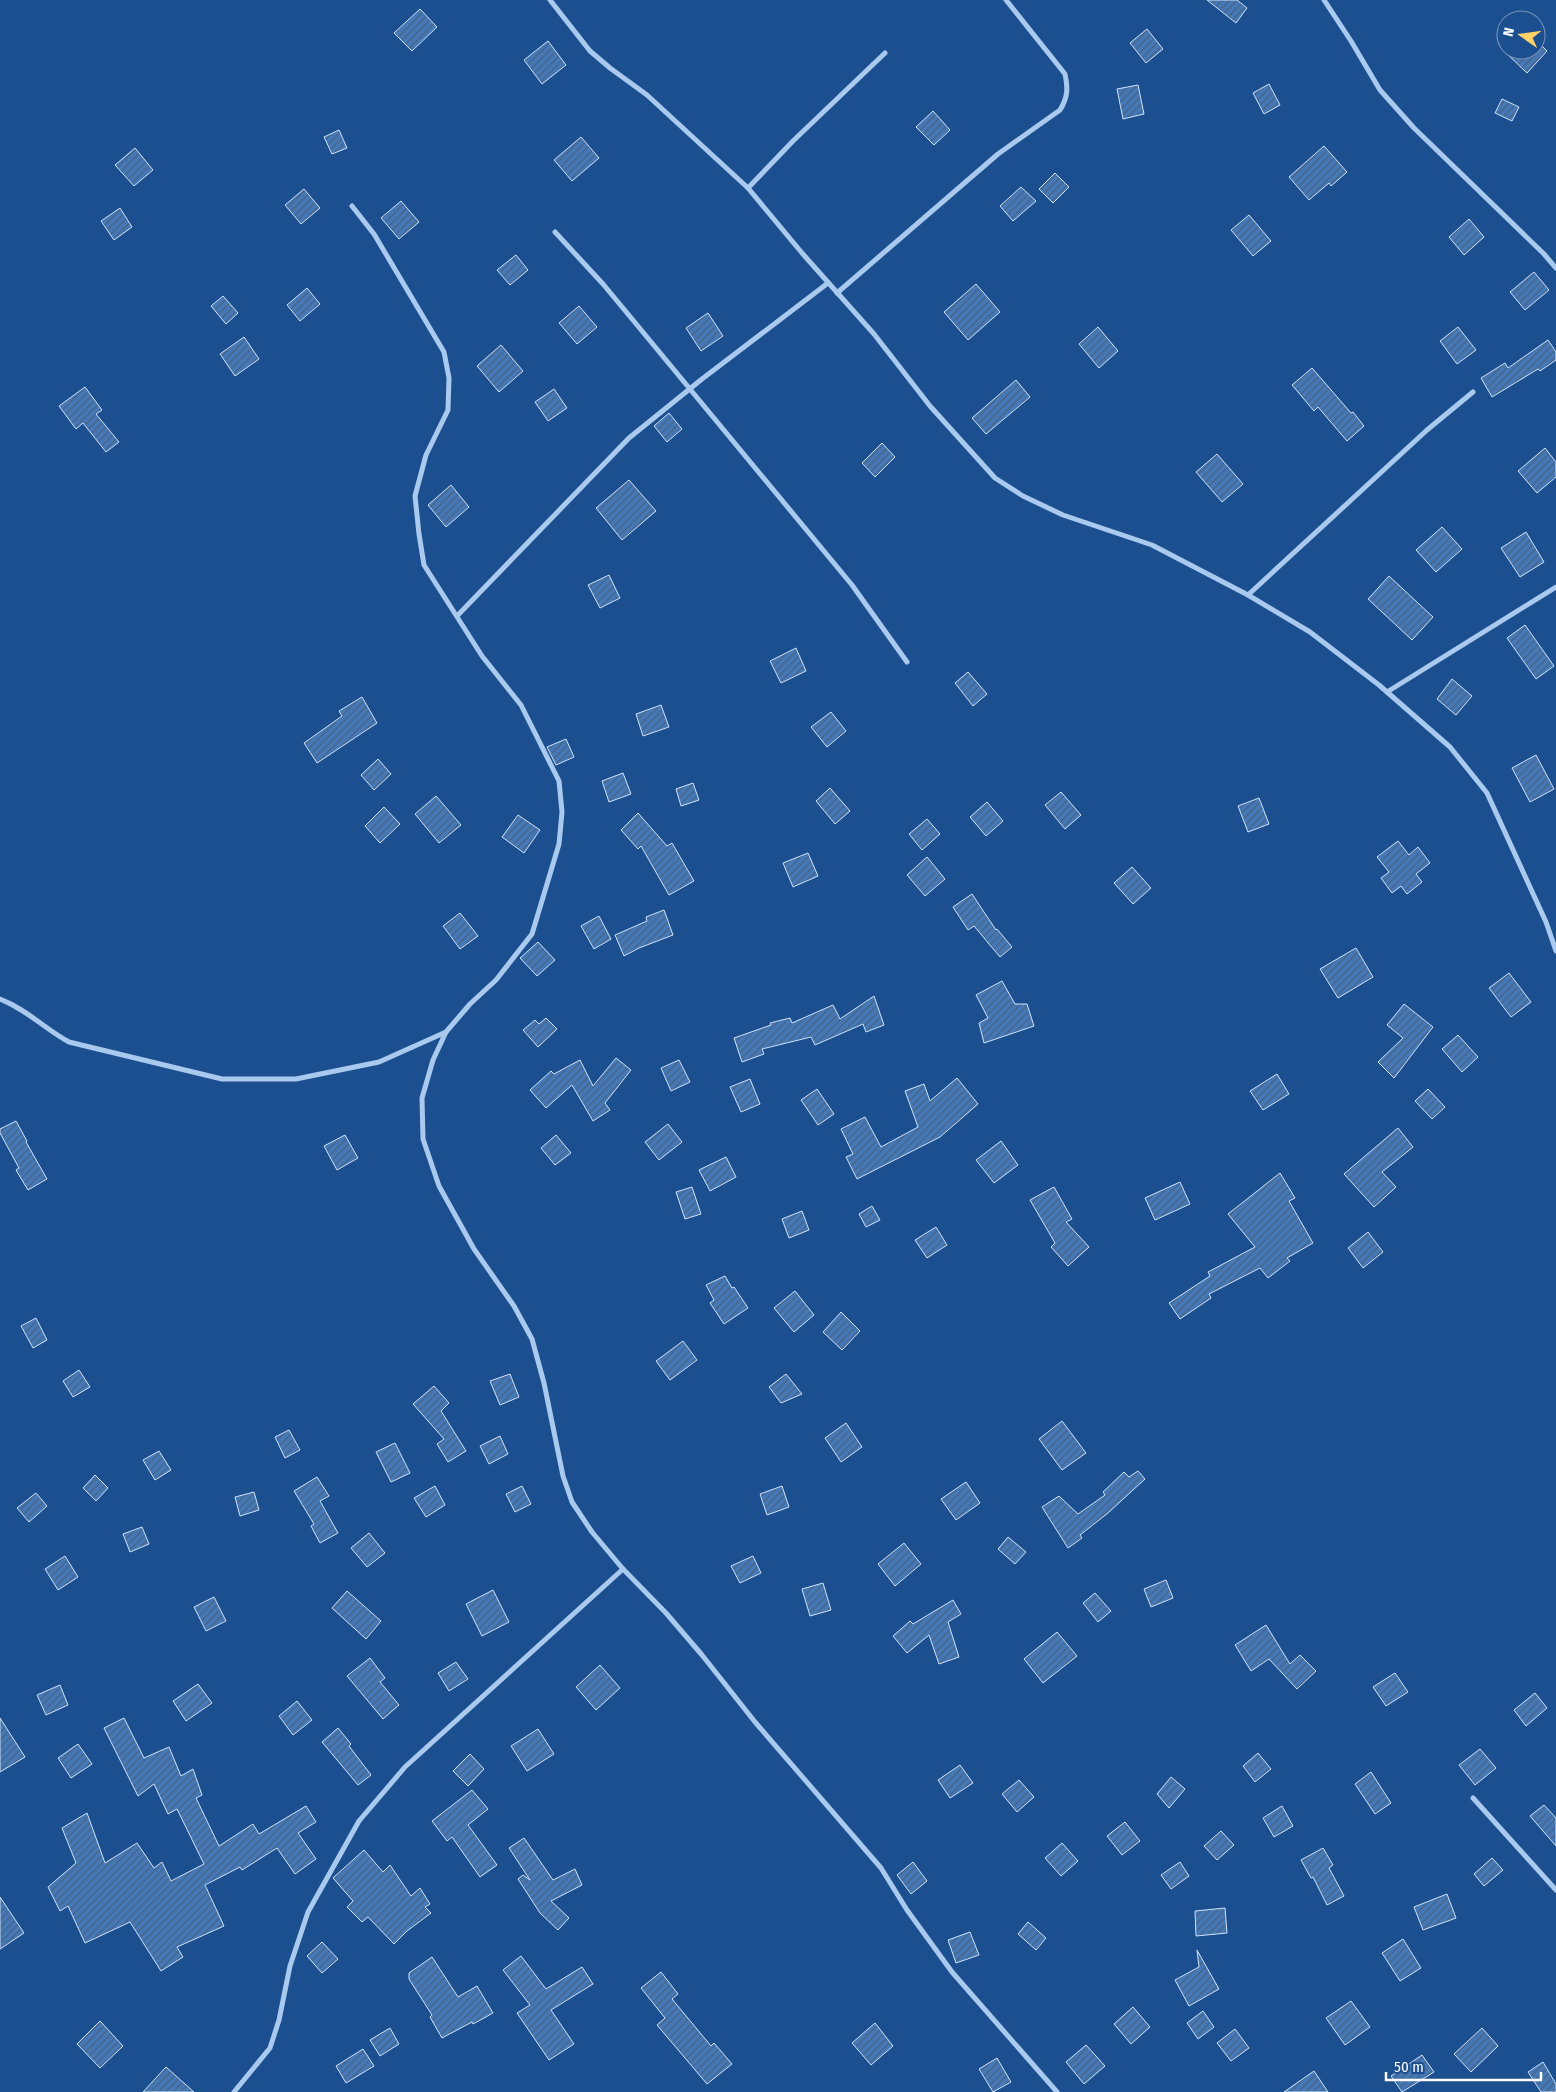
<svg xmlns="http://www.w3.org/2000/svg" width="1556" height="2092" viewBox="0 0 1556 2092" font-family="'Fira Sans Condensed',sans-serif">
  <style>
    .building { fill: url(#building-hatch); stroke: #cfe3fa }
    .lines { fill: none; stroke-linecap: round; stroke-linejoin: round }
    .minor { stroke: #a9c9ee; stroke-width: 5 }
  </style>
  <defs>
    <pattern id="building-hatch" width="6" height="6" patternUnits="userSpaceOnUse" patternTransform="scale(1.25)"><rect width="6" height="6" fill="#4478b7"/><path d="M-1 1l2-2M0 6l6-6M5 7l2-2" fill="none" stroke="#486282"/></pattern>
  </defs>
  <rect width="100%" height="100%" fill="#1b4f8f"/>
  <g class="building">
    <polygon points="1207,0 1237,0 1247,8 1236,23"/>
    <polygon points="420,9 437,27 412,51 394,33"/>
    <polygon points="1147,29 1163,49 1146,63 1130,43"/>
    <polygon points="1536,40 1547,51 1527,73 1504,51 1506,49 1536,50"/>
    <polygon points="548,41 566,65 542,84 524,60"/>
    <polygon points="1269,84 1280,105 1264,114 1253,93"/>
    <polygon points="1138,85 1144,114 1123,119 1117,89"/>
    <polygon points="1502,99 1519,107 1512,121 1495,113"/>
    <polygon points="933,111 950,130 934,145 916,127"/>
    <polygon points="339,130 347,148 332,154 324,137"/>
    <polygon points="581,137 599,158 572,181 554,160"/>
    <polygon points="1324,146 1347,172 1331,186 1329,183 1309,200 1289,177"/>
    <polygon points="135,148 153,170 134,186 115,165"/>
    <polygon points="1055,173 1069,187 1053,203 1039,189"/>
    <polygon points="1021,187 1036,201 1013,221 1000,206"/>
    <polygon points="304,189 320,208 301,224 285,205"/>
    <polygon points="401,201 419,222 399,239 381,218"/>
    <polygon points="120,208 132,227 114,240 101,221"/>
    <polygon points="1249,215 1271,241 1253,256 1231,230"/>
    <polygon points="1469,219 1484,237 1464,255 1449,237"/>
    <polygon points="516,255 528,270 510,285 497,270"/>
    <polygon points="1534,272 1549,290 1525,310 1510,292"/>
    <polygon points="976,284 1000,312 968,340 944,312"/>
    <polygon points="307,288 320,304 300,321 287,305"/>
    <polygon points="223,296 238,313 226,324 211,306"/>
    <polygon points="579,306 597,327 577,344 559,323"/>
    <polygon points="708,313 723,336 701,351 686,328"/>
    <polygon points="1098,327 1118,351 1099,368 1079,344"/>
    <polygon points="1458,327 1476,350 1457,364 1440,341"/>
    <polygon points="244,337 259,359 235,376 220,354"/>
    <polygon points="1548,340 1556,352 1556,360 1540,371 1538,369 1492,397 1481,378 1505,363 1508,368"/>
    <polygon points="501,345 523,371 499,392 477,366"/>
    <polygon points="1312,368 1351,413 1353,412 1364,426 1347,441 1318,407 1314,411 1292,385"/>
    <polygon points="1016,380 1030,397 986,434 972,418"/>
    <polygon points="85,387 102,410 96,414 119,442 106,452 83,423 76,429 59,406"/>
    <polygon points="554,389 567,408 548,421 535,402"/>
    <polygon points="669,413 682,429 667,442 654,426"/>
    <polygon points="882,443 895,457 875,477 862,463"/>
    <polygon points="1545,448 1556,462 1556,477 1537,493 1518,471"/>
    <polygon points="1217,454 1243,484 1222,502 1196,472"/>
    <polygon points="629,480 656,511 622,540 596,508"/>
    <polygon points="451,485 469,507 446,527 428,505"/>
    <polygon points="1442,527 1462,549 1436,572 1416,550"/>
    <polygon points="1526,532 1544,562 1520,577 1501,548"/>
    <polygon points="609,575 620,598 600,608 588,585"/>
    <polygon points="1389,576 1433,617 1412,640 1368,599"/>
    <polygon points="1525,625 1554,666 1536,679 1507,638"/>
    <polygon points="796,648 806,671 781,683 770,661"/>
    <polygon points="968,672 987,694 973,706 955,683"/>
    <polygon points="1452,679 1472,696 1456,715 1437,699"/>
    <polygon points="362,697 377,723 317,763 304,743 342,716 339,711"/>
    <polygon points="661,705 669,727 643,736 636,714"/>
    <polygon points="831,712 846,731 827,747 811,727"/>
    <polygon points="566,739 574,757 556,765 547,747"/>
    <polygon points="1536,755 1554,789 1530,802 1512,768"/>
    <polygon points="378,759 391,774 374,790 361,775"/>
    <polygon points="623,773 631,794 609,802 602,781"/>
    <polygon points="693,783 699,800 681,806 676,789"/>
    <polygon points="830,788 850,811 835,824 816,801"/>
    <polygon points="1061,792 1081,815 1065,829 1045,805"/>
    <polygon points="436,796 461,825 439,843 415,814"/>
    <polygon points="1259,798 1269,824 1248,832 1238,806"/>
    <polygon points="987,802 1003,821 986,836 970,817"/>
    <polygon points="384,807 400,824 380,843 365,826"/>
    <polygon points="638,813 667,846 672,843 694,881 669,895 641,846 638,849 621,830"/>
    <polygon points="518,815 540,830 524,853 502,837"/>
    <polygon points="927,819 940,834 922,850 909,834"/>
    <polygon points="1398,841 1409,855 1418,847 1430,863 1416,874 1422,882 1407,894 1401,886 1392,893 1381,878 1389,872 1377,857"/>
    <polygon points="808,853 818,876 793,887 783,863"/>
    <polygon points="927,857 945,879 925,896 907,875"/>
    <polygon points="1132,867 1151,888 1133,904 1114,883"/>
    <polygon points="972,894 996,930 997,929 1012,947 1000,957 974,926 968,930 953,907"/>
    <polygon points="664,910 673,935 639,948 624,956 615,935 647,921 646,917"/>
    <polygon points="460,913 478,936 460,949 443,926"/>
    <polygon points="599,916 611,939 594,949 581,926"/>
    <polygon points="538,942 555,960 537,976 520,958"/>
    <polygon points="1356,948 1373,977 1338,998 1320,969"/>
    <polygon points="1509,973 1531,1002 1511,1017 1489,988"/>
    <polygon points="1002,981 1015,1004 1027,1004 1034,1026 984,1043 979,1023 988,1018 976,995"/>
    <polygon points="874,996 884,1025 866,1032 863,1024 815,1045 811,1037 762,1049 764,1054 742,1062 734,1038 771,1025 770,1023 790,1018 792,1023 833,1005 840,1019"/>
    <polygon points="1404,1004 1433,1027 1394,1078 1378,1062 1403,1038 1387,1025"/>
    <polygon points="546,1018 557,1029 538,1047 523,1030 535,1020 539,1024"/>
    <polygon points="1458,1035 1478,1057 1462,1072 1442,1049"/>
    <polygon points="616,1058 631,1070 605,1103 610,1110 593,1121 572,1085 546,1108 530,1090 551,1071 554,1074 580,1060 593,1086"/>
    <polygon points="679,1060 690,1082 671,1091 661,1068"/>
    <polygon points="1277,1074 1289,1094 1263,1110 1250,1091"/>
    <polygon points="957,1078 978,1104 940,1137 857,1179 846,1157 853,1154 841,1129 865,1117 881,1147 918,1127 905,1091 924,1084 930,1101"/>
    <polygon points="750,1079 760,1104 741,1112 730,1087"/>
    <polygon points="817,1089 834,1114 818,1125 801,1100"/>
    <polygon points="1428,1089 1445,1107 1432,1119 1415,1101"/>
    <polygon points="16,1121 27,1141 26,1142 47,1179 28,1190 16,1170 19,1168 0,1133 0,1129"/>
    <polygon points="668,1124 682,1142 659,1160 645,1142"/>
    <polygon points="1398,1128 1413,1147 1382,1172 1396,1187 1374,1207 1344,1174"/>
    <polygon points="345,1135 358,1158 337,1170 324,1146"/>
    <polygon points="556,1135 571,1153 555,1165 541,1148"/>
    <polygon points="1001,1141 1018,1165 994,1183 976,1160"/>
    <polygon points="726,1157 736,1177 710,1191 699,1170"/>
    <polygon points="1280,1173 1295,1198 1289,1201 1313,1243 1287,1258 1290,1261 1268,1278 1260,1268 1209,1294 1211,1298 1180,1319 1169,1303 1210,1276 1208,1272 1255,1247 1228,1214"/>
    <polygon points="1180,1182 1190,1204 1155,1220 1145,1198"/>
    <polygon points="692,1187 701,1214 685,1219 676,1192"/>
    <polygon points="1054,1187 1072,1219 1066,1222 1089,1247 1068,1266 1051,1247 1055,1243 1030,1200"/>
    <polygon points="872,1206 880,1220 866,1227 859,1214"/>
    <polygon points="802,1211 809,1230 789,1238 782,1219"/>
    <polygon points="936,1227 947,1245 927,1258 915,1240"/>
    <polygon points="1368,1232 1383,1252 1363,1268 1348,1248"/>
    <polygon points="725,1276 732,1288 734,1287 748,1308 724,1324 710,1303 714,1300 706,1285"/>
    <polygon points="795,1291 814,1315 794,1332 774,1308"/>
    <polygon points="841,1312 860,1331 842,1350 823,1332"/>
    <polygon points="36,1318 47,1340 33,1348 21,1326"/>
    <polygon points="683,1341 697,1360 670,1380 656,1361"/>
    <polygon points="79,1370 90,1387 73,1397 63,1381"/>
    <polygon points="510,1374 519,1397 500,1405 490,1381"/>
    <polygon points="786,1374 802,1394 781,1403 769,1387"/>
    <polygon points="434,1386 449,1403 441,1411 466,1451 448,1462 437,1444 444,1439 413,1404"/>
    <polygon points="1062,1421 1086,1453 1062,1470 1039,1439"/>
    <polygon points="846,1423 862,1447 841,1462 825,1438"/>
    <polygon points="289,1430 300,1450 285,1458 275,1437"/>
    <polygon points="500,1436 508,1454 489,1464 480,1446"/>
    <polygon points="395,1443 410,1473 391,1482 376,1452"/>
    <polygon points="159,1451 171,1470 155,1480 143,1460"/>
    <polygon points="1138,1471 1145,1479 1108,1513 1080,1535 1082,1538 1068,1548 1042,1507 1059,1496 1078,1514 1105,1495 1103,1492 1124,1472 1129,1477"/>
    <polygon points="95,1475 108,1488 96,1501 83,1488"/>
    <polygon points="317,1477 329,1496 320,1501 338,1533 320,1543 311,1526 314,1524 294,1491"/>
    <polygon points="966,1482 980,1503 956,1520 941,1499"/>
    <polygon points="435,1486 445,1505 426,1517 414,1498"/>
    <polygon points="522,1486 531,1504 515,1512 506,1494"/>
    <polygon points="782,1486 789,1507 767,1515 760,1494"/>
    <polygon points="254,1492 259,1510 240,1516 235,1497"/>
    <polygon points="36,1493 47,1506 29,1522 17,1508"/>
    <polygon points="142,1527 149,1544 130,1552 123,1534"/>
    <polygon points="369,1533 385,1553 367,1567 351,1548"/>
    <polygon points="1008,1537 1026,1552 1015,1564 998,1549"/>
    <polygon points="904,1543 921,1564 895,1586 878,1564"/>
    <polygon points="65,1556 78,1577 58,1590 45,1569"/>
    <polygon points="753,1556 761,1573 740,1583 731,1566"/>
    <polygon points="1166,1580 1173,1598 1151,1607 1144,1589"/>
    <polygon points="823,1583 831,1610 810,1616 802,1589"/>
    <polygon points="493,1590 509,1622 482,1636 466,1604"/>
    <polygon points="347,1591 381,1621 366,1639 332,1608"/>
    <polygon points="1095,1593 1111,1611 1098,1622 1083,1603"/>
    <polygon points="214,1597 226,1621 206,1631 194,1607"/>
    <polygon points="953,1600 961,1614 948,1622 959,1657 939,1664 929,1635 907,1653 893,1636 910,1621 913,1624"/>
    <polygon points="1266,1625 1290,1664 1300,1655 1316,1671 1297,1689 1269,1659 1251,1671 1235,1645"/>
    <polygon points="1057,1632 1077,1656 1043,1683 1024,1659"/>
    <polygon points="370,1658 385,1678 380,1682 399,1705 383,1719 347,1676"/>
    <polygon points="456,1662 468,1679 449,1691 438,1673"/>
    <polygon points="600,1665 620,1688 596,1710 576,1687"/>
    <polygon points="1395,1673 1408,1692 1386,1706 1373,1687"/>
    <polygon points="198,1684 212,1703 186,1721 173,1701"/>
    <polygon points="60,1685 68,1705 46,1715 37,1695"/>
    <polygon points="1535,1693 1547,1708 1526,1726 1514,1710"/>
    <polygon points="297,1701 312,1720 293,1735 279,1716"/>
    <polygon points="0,1718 25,1757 0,1772"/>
    <polygon points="124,1718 144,1758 169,1747 181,1776 193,1769 202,1795 196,1798 219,1846 253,1824 259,1834 306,1806 316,1822 298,1833 316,1859 295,1874 277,1848 242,1870 240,1867 205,1885 224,1926 177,1947 183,1957 161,1971 130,1922 85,1943 68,1906 60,1911 48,1887 76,1863 62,1828 87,1813 105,1863 137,1843 154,1868 162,1862 171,1881 204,1864 177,1809 168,1814 154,1784 138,1796 104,1728"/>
    <polygon points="338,1728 351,1744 349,1746 371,1775 358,1785 322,1742"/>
    <polygon points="538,1729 554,1754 527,1771 511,1746"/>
    <polygon points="78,1744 92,1764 71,1778 58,1758"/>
    <polygon points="1480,1749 1496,1768 1475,1785 1459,1765"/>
    <polygon points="1258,1753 1271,1769 1255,1782 1243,1766"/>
    <polygon points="470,1754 484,1769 468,1786 453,1771"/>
    <polygon points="960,1765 973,1783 950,1798 938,1780"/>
    <polygon points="1371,1772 1391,1803 1375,1814 1355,1784"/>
    <polygon points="1171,1777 1185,1789 1169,1808 1157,1794"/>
    <polygon points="1019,1780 1034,1797 1017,1812 1002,1794"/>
    <polygon points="472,1790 488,1809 468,1825 497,1865 480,1877 452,1837 447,1841 432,1821"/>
    <polygon points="1544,1805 1556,1818 1556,1846 1530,1816"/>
    <polygon points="1282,1806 1293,1826 1274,1837 1263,1818"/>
    <polygon points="1125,1822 1140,1841 1122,1855 1107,1836"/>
    <polygon points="1221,1831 1234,1845 1217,1860 1204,1846"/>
    <polygon points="524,1838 553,1880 575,1869 582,1885 551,1901 569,1918 558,1930 540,1913 518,1879 523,1875 530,1880 509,1848"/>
    <polygon points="1062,1843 1078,1861 1061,1876 1045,1858"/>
    <polygon points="1323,1848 1333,1865 1329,1868 1344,1896 1327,1905 1313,1877 1311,1878 1301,1860"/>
    <polygon points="364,1850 383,1872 390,1865 411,1896 420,1888 430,1904 425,1907 431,1913 407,1931 394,1944 368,1917 362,1922 347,1907 353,1901 333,1878"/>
    <polygon points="1492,1858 1503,1870 1484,1886 1474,1874"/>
    <polygon points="913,1862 927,1881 911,1894 897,1875"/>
    <polygon points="1180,1862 1189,1876 1171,1889 1161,1875"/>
    <polygon points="1447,1894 1456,1918 1423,1930 1414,1907"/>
    <polygon points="0,1897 24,1933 0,1949"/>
    <polygon points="1225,1908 1227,1933 1196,1936 1195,1911"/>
    <polygon points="1028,1922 1046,1938 1036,1950 1018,1934"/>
    <polygon points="970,1932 979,1955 956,1963 948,1940"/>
    <polygon points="1403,1939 1421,1968 1400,1981 1382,1953"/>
    <polygon points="322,1942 338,1959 322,1973 307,1956"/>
    <polygon points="1197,1950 1219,1989 1189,2006 1175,1980 1199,1967"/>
    <polygon points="521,1956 546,1989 582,1967 593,1984 551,2010 574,2044 549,2060 517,2013 530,2005 503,1970"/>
    <polygon points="432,1957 458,1997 477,1986 493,2013 473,2024 472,2022 442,2038 430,2017 432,2015 409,1979 409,1973"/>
    <polygon points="661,1972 678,1994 672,1999 711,2046 714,2043 732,2064 707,2084 657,2025 665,2018 641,1988"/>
    <polygon points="1351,2001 1370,2027 1345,2045 1326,2018"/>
    <polygon points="1133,2007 1150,2027 1131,2044 1114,2024"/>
    <polygon points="1203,2011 1214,2027 1198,2039 1187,2023"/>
    <polygon points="100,2021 123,2046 100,2068 77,2044"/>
    <polygon points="875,2023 893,2046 871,2065 852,2043"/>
    <polygon points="390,2028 399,2044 380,2056 370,2040"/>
    <polygon points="1482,2028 1498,2046 1471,2072 1454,2054"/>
    <polygon points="1235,2029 1249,2048 1231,2061 1217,2043"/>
    <polygon points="1086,2045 1105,2066 1084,2084 1066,2062"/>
    <polygon points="363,2049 374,2066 346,2083 336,2066"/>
    <polygon points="1422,2055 1434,2072 1402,2092 1391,2076"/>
    <polygon points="997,2058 1011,2082 993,2092 979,2069"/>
    <polygon points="1543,2062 1556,2084 1556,2092 1541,2092 1528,2072"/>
    <polygon points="166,2067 194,2092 143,2092"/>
    <polygon points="1314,2071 1328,2092 1284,2092"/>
  </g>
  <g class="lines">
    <g class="minor">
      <polyline points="550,0 590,51 610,68 647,95 748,188 802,253 874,334 930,406 995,478 1023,496 1063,515 1152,545 1248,595 1310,632 1379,685 1450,747 1487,793 1546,922 1556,951"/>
      <polyline points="1324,0 1351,41 1380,90 1414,128 1544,254 1556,268"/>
      <polyline points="748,188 793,141 885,53"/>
      <polyline points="352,206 374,234 444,352 449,378 448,410 426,455 415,496 419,534 424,565 482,656 521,705 559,781 562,812 559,844 532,934 496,980 470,1004 446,1032 433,1060 422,1098 423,1139 439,1186 474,1249 514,1306 532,1339 544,1383 563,1476 572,1502 592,1532 623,1569 666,1613 702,1655 755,1722 881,1868 907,1910 952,1972 1057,2092"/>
      <polyline points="555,232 603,284 642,331 852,585 907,662"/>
      <path d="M837,293l161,-139 62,-44c8,-13 8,-22 5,-36l-59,-74"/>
      <polyline points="1248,595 1427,430 1473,392"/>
      <polyline points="457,616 629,438 702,379 828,283"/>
      <polyline points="1387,692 1556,587"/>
      <path d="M0,999c26,10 45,30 69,43l153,37h74l83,-17 67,-30"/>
      <polyline points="1473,1798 1556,1890"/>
      <polyline points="234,2092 270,2048 279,2020 290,1966 308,1912 359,1821 405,1767 623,1569"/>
    </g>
  </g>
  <g transform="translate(1521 35) rotate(284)"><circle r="24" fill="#1b4f8f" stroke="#7695bc"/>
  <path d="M0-4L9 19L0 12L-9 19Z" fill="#ffd166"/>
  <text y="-8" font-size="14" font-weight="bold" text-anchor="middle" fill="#ffffff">N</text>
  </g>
  <path d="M1386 2072v8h155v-8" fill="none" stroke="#ffffff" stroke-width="2.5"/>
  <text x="1394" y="2072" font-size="15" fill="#ffffff" stroke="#1b4f8f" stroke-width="4" paint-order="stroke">50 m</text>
</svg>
